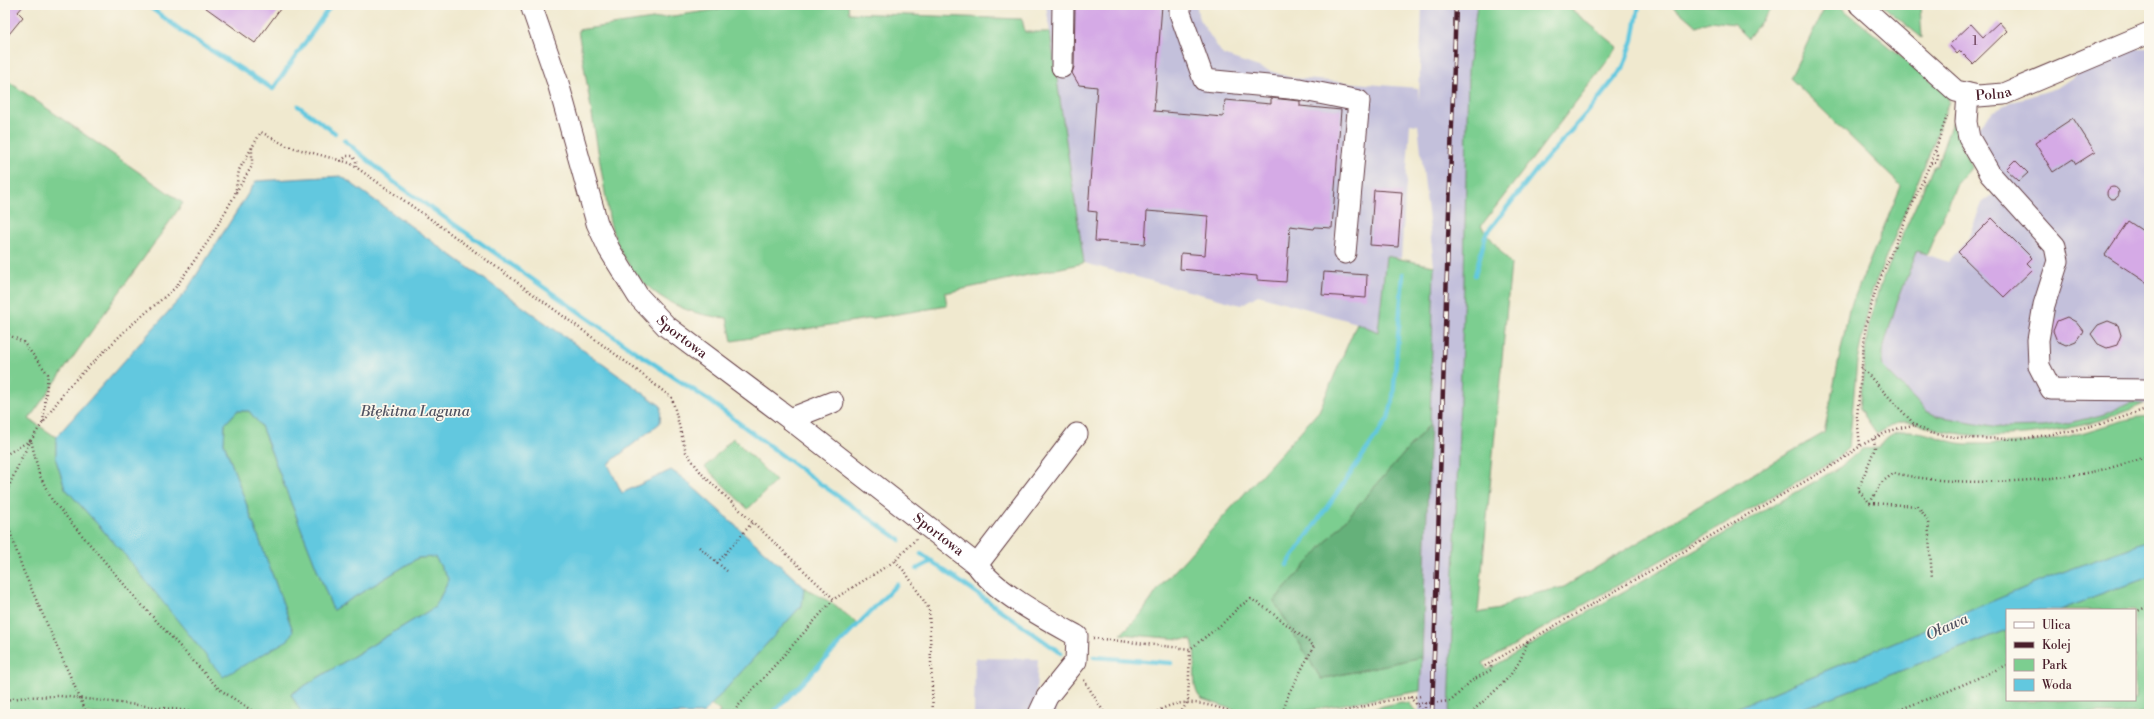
<svg xmlns="http://www.w3.org/2000/svg" width="2154" height="719" viewBox="0 0 2154 719" font-family="'Libre Bodoni',serif">
  <style>
    .industrial { fill: #c3c0db }
    .green { fill: #7cce90; stroke: #63765e }
    .forest { fill: #65b17a; stroke: #586852 }
    .water { fill: #62c8df; stroke: #567485 }
    .lines { fill: none; stroke-linecap: round; stroke-linejoin: round }
    .stream { stroke: #62c8df; stroke-width: 4.5 }
    .building { fill: #d5aae6 }
    .minor-casing { stroke: #633d44; stroke-width: 23 }
    .path { stroke: #633d44; stroke-width: 2.5; stroke-dasharray: 1 3; stroke-linecap: butt }
    .minor { stroke: #fff; stroke-width: 21 }
    .rail-casing { stroke: #4a1f2b; stroke-width: 4.5 }
    .rail { stroke: #fbf7ec; stroke-width: 3; stroke-dasharray: 9; stroke-linecap: butt }
    .labels { text-anchor: middle; dominant-baseline: central; stroke-width: 3.5; stroke-linejoin: round; paint-order: stroke }
    .number-label { font-size: 12px; fill: #6d425a }
    .street-label { font-size: 14px; fill: #4a1f2b; stroke: #fbf7ec }
    .water-label { font-size: 15px; font-style: italic; fill: #515261; stroke: #fbf7ec }
  </style>
  <rect width="100%" height="100%" fill="#fbf7ec"/>
  <filter id="ink" filterUnits="userSpaceOnUse"><feTurbulence type="fractalNoise" baseFrequency=".025" numOctaves="2"/><feDisplacementMap in="SourceGraphic" scale="8" xChannelSelector="R" yChannelSelector="G"/><feConvolveMatrix kernelMatrix="1 2 1 2 8 2 1 2 1" color-interpolation-filters="sRGB"/></filter>
  <filter id="wash" filterUnits="userSpaceOnUse"><feTurbulence type="fractalNoise" baseFrequency=".012" numOctaves="4" result="noise"/><feDisplacementMap in="SourceGraphic" scale="16" xChannelSelector="R" yChannelSelector="G"/><feGaussianBlur stdDeviation="0.9" result="paint"/><feColorMatrix in="noise" values="0 0 0 0 0 0 0 0 0 0 0 0 0 0 0 0 0 1.4 0 .05"/><feComposite in="paint" operator="in"/></filter>
  <g filter="url(#wash)">
    <rect width="100%" height="100%" fill="#f0e9cf"/>
    <g class="industrial">
      <polygon points="1046,5 1196,5 1201,22 1223,55 1291,78 1418,88 1419,101 1422,5 1477,5 1468,69 1464,283 1449,714 1419,714 1434,266 1418,125 1410,124 1401,258 1386,256 1378,332 1357,323 1258,295 1241,305 1084,263"/>
      <polygon points="2136,48 2149,48 2149,405 2130,403 2106,414 2064,424 2043,427 2004,428 1937,416 1926,411 1883,367 1882,352 1897,302 1917,251 1948,262 1968,239 1982,203 1995,193 1993,163 1978,128 1993,111 2018,100 2057,88 2088,67"/>
      <polygon points="975,658 1038,659 1036,696 1056,698 1056,714 974,714"/>
    </g>
    <g class="green">
      <path d="M748,5l56,2 44,-2 1,8 173,6 3,13h25l34,231 -139,30 2,13 -215,35 -5,-23c-59,-4 -101,-38 -117,-95l-32,-193z"/>
      <path d="M1477,5h89l52,42 -137,179 30,38 -33,349 22,-4 12,-8 21,-7 31,-7 173,-104 87,-50 25,-123 52,-124 -111,-108 36,-73h12l109,88 2,8 -16,44 -61,146 -15,70 -8,86 -14,13 -352,203 4,7 353,-203 22,-18 17,-1c19,-36 61,-4 89,-4 30,0 62,0 92,-6 30,-5 59,-20 89,-22v125l-89,32 -338,141h-273l15,-431 4,-214z"/>
      <polygon points="1672,5 1774,5 1748,38 1734,24 1712,21 1696,26"/>
      <polygon points="1882,5 1920,5 1922,38"/>
      <polygon points="5,79 183,203 29,419 56,437 56,460 65,488 125,555 166,604 293,631 224,443 225,424 237,411 249,411 261,426 333,610 418,558 435,557 449,580 435,607 291,694 302,714 5,714 5,452 7,450 5,448"/>
      <path d="M1952,122l20,45 -15,17 -30,70 -10,-3 -20,51 -15,50v9l1,6 43,44 11,5 67,12 39,-1 21,-3 42,-10 24,-11 15,1c-46,19 -96,32 -146,32 -18,0 -37,-1 -55,-5 -14,-3 -27,-10 -42,-9 -7,1 -18,8 -25,12l-17,-25 4,-49 5,-38 10,-34 54,-121 4,-2z"/>
      <path d="M1386,256l48,10 -4,158 -156,177 47,78 101,-22 -2,34 -133,23h-40l-45,-15c-14,-9 -2,-44 -11,-59l-70,-6 20,-20 18,-26 160,-177 38,-88 21,9z"/>
      <polygon points="733,438 776,481 748,509 705,467"/>
      <polygon points="2149,577 2149,714 1788,714 2007,630 2007,700 2135,700 2135,610 2060,610"/>
      <polygon points="804,587 835,605 858,624 769,714 718,714 720,711 711,705 802,605"/>
      <polygon points="1401,702 1409,703 1418,714 1349,714"/>
    </g>
    <polygon class="forest" points="1430,424 1422,657 1321,679 1274,601"/>
    <g class="water">
      <polygon points="341,176 661,406 660,423 608,464 622,493 671,470 684,479 804,587 802,605 703,714 302,714 291,694 435,607 449,580 435,557 418,558 333,610 261,426 249,411 237,411 225,424 224,443 293,631 288,640 223,677 125,555 65,488 56,460 56,437 185,293 256,181"/>
      <polygon points="2149,541 2149,577 2060,610 2007,610 2007,630 1788,714 1722,714 2060,573"/>
    </g>
    <g class="lines">
      <g class="stream">
        <polyline points="147,5 190,37 273,89 331,5"/>
        <polyline points="298,106 335,133"/>
        <polyline points="344,140 394,182 633,350 707,399 815,480 900,540"/>
        <polyline points="1475,275 1486,234 1538,168 1592,107 1623,68 1633,40 1639,5"/>
        <polyline points="921,554 1061,653"/>
        <polyline points="1287,565 1388,419 1393,398 1403,274"/>
        <polyline points="917,569 932,561"/>
        <polyline points="1094,657 1171,663"/>
        <polyline points="772,714 897,584"/>
      </g>
    </g>
    <g id="blocks">
      <g class="building">
        <polygon points="5,5 24,5 18,12 23,17 5,39"/>
        <polygon points="202,5 283,5 255,43"/>
        <polygon points="1075,5 1162,5 1154,111 1223,117 1225,100 1271,104 1271,98 1300,101 1300,106 1341,110 1332,228 1315,227 1314,229 1290,226 1286,282 1257,280 1257,276 1180,269 1181,253 1205,255 1208,216 1147,211 1145,244 1095,241 1097,212 1088,211 1097,87 1079,85 1072,73 1074,67"/>
        <polygon points="1999,22 2007,31 1973,64 1960,51 1957,54 1949,45 1971,24 1983,37"/>
        <polygon points="2073,118 2095,152 2076,164 2073,159 2053,172 2035,143"/>
        <polygon points="2015,160 2028,173 2019,181 2006,169"/>
        <circle cx="2113" cy="193" r="6"/>
        <polygon points="1374,190 1402,192 1398,247 1370,245"/>
        <polygon points="1992,218 2032,258 2027,263 2033,269 2004,297 1958,252"/>
        <polygon points="2128,221 2149,235 2149,284 2105,255"/>
        <polygon points="1324,272 1367,275 1366,298 1322,295"/>
        <polygon points="2067,317 2076,322 2083,331 2076,341 2066,345 2057,341 2053,331 2057,321"/>
        <polygon points="2108,321 2118,325 2121,335 2117,345 2107,348 2098,344 2091,334 2098,325"/>
      </g>
    </g>
  </g>
  <g filter="url(#ink)">
    <use href="#blocks" fill-opacity="0" stroke="#633d44" stroke-width="1"/>
    <g class="lines">
      <g class="minor-casing">
        <g id="minor">
          <path id="s1" d="M531,5l27,78 39,140 12,26 29,47 28,30 124,93 187,146c18,27 71,55 100,71l-1,25 -29,36 -8,17"/>
          <polyline points="1180,5 1180,13 1204,80 1299,89 1359,101 1345,253"/>
          <path id="s2" d="M1860,5l96,86 22,5 26,-2 145,-61"/>
          <polyline points="1062,67 1063,5"/>
          <polyline points="1968,94 1966,122 1969,138 1990,174 2055,246 2058,261 2044,305 2038,340 2039,366 2051,389 2149,390"/>
          <polyline points="790,419 833,402"/>
          <polyline points="977,565 1077,434"/>
        </g>
      </g>
      <g class="path">
        <polyline points="341,161 347,156 353,156 356,161 356,167"/>
        <polyline points="1931,163 1937,162 1938,156 1936,150"/>
        <polyline points="236,192 252,166 252,147"/>
        <polyline points="5,333 23,342 48,374 43,423"/>
        <polyline points="1861,367 1915,425 1930,433 1959,438 2022,439 2066,432 2112,421 2146,409"/>
        <polyline points="1874,439 1875,448 1858,490 1870,503 1918,506 1928,521 1932,578"/>
        <polyline points="1860,445 1857,417 1866,323 1877,286 1932,159 1947,116"/>
        <polyline points="5,455 31,440 39,474 52,500 140,603 219,689 257,714"/>
        <polyline points="5,495 20,461 31,440 67,388 129,327 175,288 209,240 235,195 239,170 261,132 287,146 350,163 432,220 630,365 672,398 686,452 702,474 834,599"/>
        <path d="M1870,503l11,-20 13,-10c63,15 165,10 226,-8 10,-3 20,-5 29,-10"/>
        <polyline points="5,517 23,570 87,714"/>
        <polyline points="699,547 727,571"/>
        <polyline points="895,561 906,573 929,609 933,714"/>
        <polyline points="717,563 753,522"/>
        <polyline points="2135,612 2149,606"/>
        <polyline points="1093,638 1190,649 1222,624 1240,606 1251,599 1267,609 1314,646 1289,693 1282,714"/>
        <path d="M1485,666l352,-203c23,-18 48,-34 78,-38"/>
        <polyline points="1084,680 1105,714"/>
        <polyline points="1410,697 1424,714"/>
        <polyline points="5,700 26,697 60,696 215,714"/>
        <polyline points="1425,703 1425,714"/>
        <polyline points="1417,704 1451,701 1471,681 1491,670 1491,663"/>
        <polyline points="246,714 256,713"/>
        <polyline points="731,714 834,599 895,561 916,539"/>
        <path d="M1154,714c27,-20 56,-9 85,0"/>
        <polyline points="1180,714 1188,701 1190,649"/>
        <polyline points="1304,714 1314,714"/>
        <polyline points="1333,714 1391,700 1422,696"/>
        <path d="M1472,714l4,-6c25,-23 42,-34 52,-68"/>
        <polyline points="1888,714 1951,690 2007,665"/>
      </g>
      <use href="#minor" class="minor"/>
      <g class="rail-casing">
        <polyline id="rail" points="1432,714 1456,5"/>
      </g>
      <use href="#rail" class="rail"/>
    </g>
  </g>
  <g class="labels">
    <g class="number-label">
      <text x="1975" y="41">1</text>
    </g>
    <g class="street-label">
      <text stroke="none"><textPath href="#s2" startOffset="167">Polna</textPath></text>
      <text stroke="none"><textPath href="#s1" startOffset="372">Sportowa</textPath></text>
      <text stroke="none"><textPath href="#s1" startOffset="696">Sportowa</textPath></text>
    </g>
    <g class="water-label">
      <text x="415" y="411">Błękitna Laguna</text>
      <text transform="translate(1947 627) rotate(-24)">Oława</text>
    </g>
  </g>
  <rect width="2154" height="719" fill="none" stroke="#fbf7ec" stroke-width="20"/>
  <rect x="2006" y="609" width="130" height="92" fill="#fbf7ec" stroke="#b4a19f"/>
  <rect x="2014" y="622" width="20" height="6" fill="#ffffff" stroke="#b4a19f"/>
  <text x="2042" y="629" font-size="12" fill="#4a1f2b">Ulica</text>
  <rect x="2014" y="642" width="20" height="6" fill="#4a1f2b" stroke="#b4a19f"/>
  <text x="2042" y="649" font-size="12" fill="#4a1f2b">Kolej</text>
  <rect x="2014" y="659" width="20" height="12" fill="#7cce90" stroke="#b4a19f"/>
  <text x="2042" y="669" font-size="12" fill="#4a1f2b">Park</text>
  <rect x="2014" y="679" width="20" height="12" fill="#62c8df" stroke="#b4a19f"/>
  <text x="2042" y="689" font-size="12" fill="#4a1f2b">Woda</text>
</svg>
